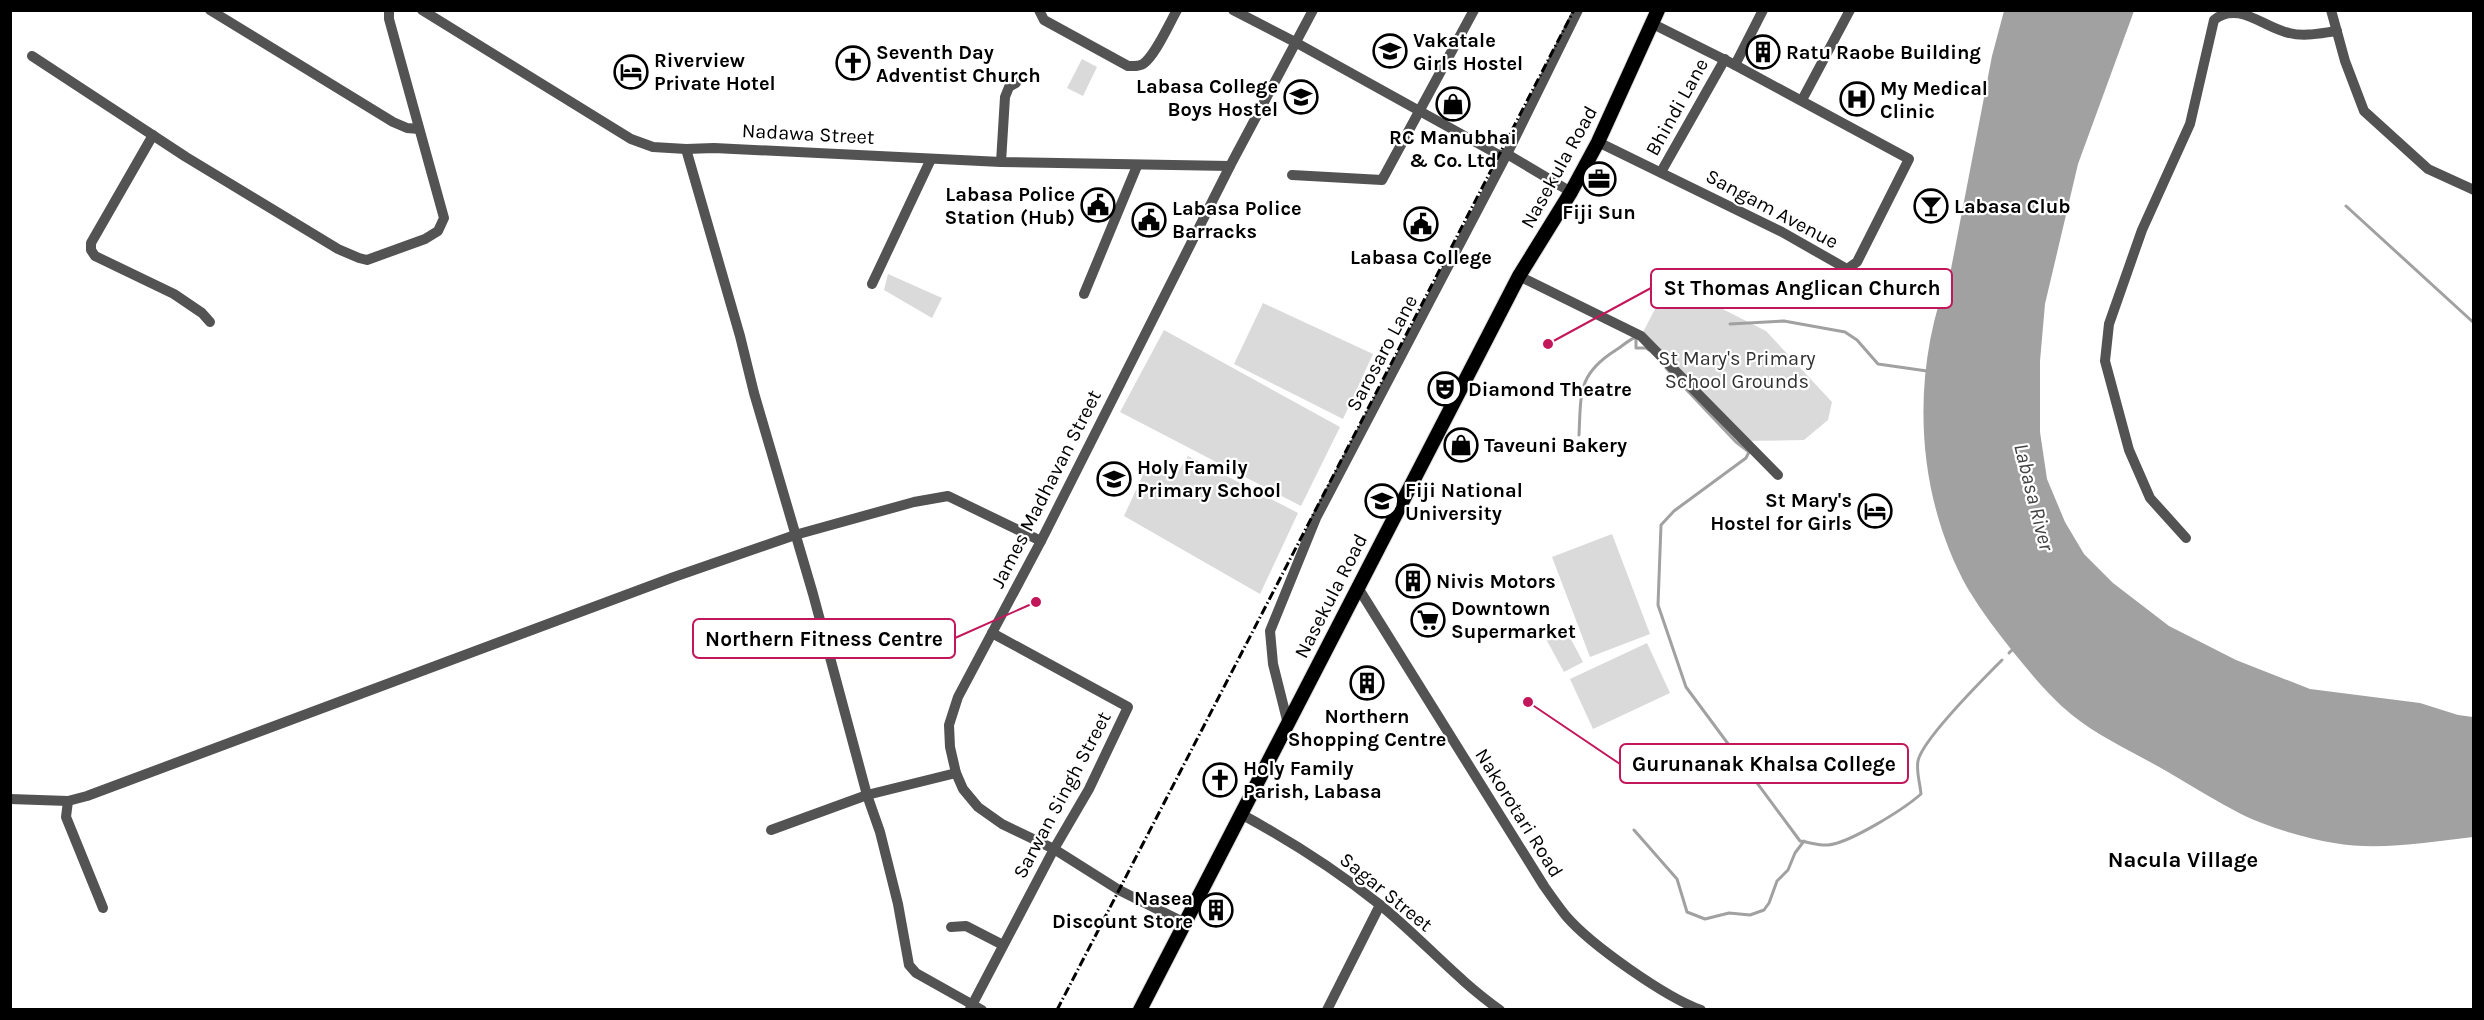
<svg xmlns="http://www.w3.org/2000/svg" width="2484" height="1020" viewBox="0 0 2484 1020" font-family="Karla,sans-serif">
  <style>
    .green { fill: #dadada }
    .water { fill: #a1a1a1 }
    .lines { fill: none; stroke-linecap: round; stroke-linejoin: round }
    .stream { stroke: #a1a1a1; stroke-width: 3 }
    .major-casing { stroke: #dbdbdb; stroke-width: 16 }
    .minor { stroke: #535353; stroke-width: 10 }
    .major { stroke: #000; stroke-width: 14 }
    .rail { stroke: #000; stroke-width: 3; stroke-dasharray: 9 3 1.5 3; stroke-linecap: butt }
    .labels { text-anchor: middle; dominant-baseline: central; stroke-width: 4.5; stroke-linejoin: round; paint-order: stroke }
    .poi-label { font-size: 20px; font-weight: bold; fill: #000; stroke: #fff; text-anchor: start }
    .street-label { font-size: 20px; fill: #000; stroke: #fff }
    .park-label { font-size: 20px; fill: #313131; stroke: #fff }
    .water-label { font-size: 21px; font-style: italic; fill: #424242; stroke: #fff }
    .quarter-label { font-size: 22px; font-weight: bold; fill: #000; stroke: #fff }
    .leader { fill: none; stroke: #c2185b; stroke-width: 2 }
    .callout-dot { fill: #c2185b; stroke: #fff; stroke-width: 2 }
    .callout { fill: #fff; stroke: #c2185b; stroke-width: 2 }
    .callout-label { font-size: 21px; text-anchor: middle; font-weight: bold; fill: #000 }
  </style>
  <rect width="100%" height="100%" fill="#fff"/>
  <g class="green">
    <polygon points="1082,59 1097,67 1083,96 1067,88"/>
    <polygon points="888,274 942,298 932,318 884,290"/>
    <polygon points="1669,282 1766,331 1832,402 1828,420 1804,440 1742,441 1641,336"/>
    <polygon points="1263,303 1373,354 1343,419 1234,364"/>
    <polygon points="1164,330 1340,427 1301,506 1120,412"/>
    <polygon points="1188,456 1298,513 1260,594 1124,516 1147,466 1174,478"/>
    <polygon points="1612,534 1650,634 1590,657 1552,557"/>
    <polygon points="1565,628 1583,662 1564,672 1546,639"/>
    <polygon points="1647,643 1670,693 1593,729 1570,679"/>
  </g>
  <path class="water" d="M2004,11h130l-56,153 -33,140 -5,57v71l7,47 18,43 19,32 29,29 56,43 67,34 74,29 110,14 38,12 15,2v120c-45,5 -94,14 -139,6 -29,-5 -67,-16 -93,-29 -25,-13 -49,-28 -73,-42 -31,-18 -69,-35 -96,-57 -22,-18 -40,-40 -58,-62 -16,-20 -32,-41 -46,-64 -54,-96 -58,-219 -17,-320l41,-213z"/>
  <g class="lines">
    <g class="stream">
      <polyline points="2346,206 2474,323"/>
      <polyline points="1730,324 1784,321 1845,332 1857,340 1878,364 1927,371"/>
      <path d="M1666,368l70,74 13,10 -3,6 -72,53 -13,14 -3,80 28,82 114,154c8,1 19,5 28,4 22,-2 76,-36 93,-51 -1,-11 -5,-23 -3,-33 4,-21 66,-83 84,-101"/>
      <path d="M1579,435c2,-43 -1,-61 37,-85 7,-4 12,-10 20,-13v11h10l3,2"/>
      <polyline points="2009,653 2012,650"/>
      <polyline points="1634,830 1677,879 1687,912 1705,919 1729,913 1750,915 1764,910 1769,903 1777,881 1788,870 1795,853 1804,841"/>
    </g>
    <g class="major-casing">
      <polyline id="major" points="1140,1010 1519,276 1571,192 1598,142 1658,10"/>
    </g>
    <g class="minor">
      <polyline points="210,10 393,122 407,128 419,129"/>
      <polyline points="422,10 631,139 653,147 686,149 714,148 1001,162 1230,166"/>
      <path d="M1039,10l5,10 84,46c6,0 10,1 15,-2 12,-8 26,-40 34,-54"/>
      <polyline points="1233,10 1295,42 1499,155 1507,154 1571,192"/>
      <polyline points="2331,10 2345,61 2364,111 2428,169 2474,190"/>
      <polyline points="32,56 186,157 338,249 359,258 367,260 425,239 438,231 444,218 389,19 389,10"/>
      <polyline points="1735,65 1763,10"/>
      <polyline points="1802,100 1850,10"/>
      <polyline points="153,135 91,243 91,250 95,256 174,294 202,313 210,322"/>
      <polyline points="1598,142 1782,232 1847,269 1857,262 1909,159 1735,65 1651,23"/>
      <polyline points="686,149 740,336 754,393 813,594 867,795 880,832 898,904 909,965 916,973 982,1010"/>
      <polyline points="1001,162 1005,97 1009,87 1016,83"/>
      <polyline points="1661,172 1725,59"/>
      <polyline points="1292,175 1382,180 1474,10"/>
      <polyline points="1519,276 1641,336 1778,475"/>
      <polyline points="872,284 931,159"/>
      <polyline points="1084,294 1137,166"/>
      <path d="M2186,538l-36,-40 -21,-48 -24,-89 4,-37 33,-94 48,-106 24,-104c24,-20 50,8 75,13 16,4 32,0 48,-2"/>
      <path d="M1357,586l187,300c7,10 14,20 22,30 25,29 99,81 135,94"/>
      <polyline points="1288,724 1273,664 1270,631 1316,518 1507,154 1578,10"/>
      <polyline points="10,799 68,801 87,796 674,577 795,535 914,502 948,496 1041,541"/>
      <polyline points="68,801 66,817 103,908"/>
      <path d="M1241,814c48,26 95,56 138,90 42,34 77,75 121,106"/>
      <polyline points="771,830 867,795 956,773"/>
      <polyline points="1185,923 1119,890 1054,849 1002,824 978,807 963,789 956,773 950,747 949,725 958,697 1041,541 1230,166 1313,10"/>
      <polyline points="951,927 966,926 1003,945"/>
      <polyline points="970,1009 1054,849 1089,789 1128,707 992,633"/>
      <polyline points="1327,1010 1380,905"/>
    </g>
    <use href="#major" class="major"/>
    <polyline class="rail" points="1057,1010 1574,10"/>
  </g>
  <defs>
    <g id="university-ring" transform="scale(1.725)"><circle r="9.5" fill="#fff" stroke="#000" stroke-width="1.5"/><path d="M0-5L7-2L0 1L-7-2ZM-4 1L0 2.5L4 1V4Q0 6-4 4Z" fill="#000"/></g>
    <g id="building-ring" transform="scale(1.725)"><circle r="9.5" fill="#fff" stroke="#000" stroke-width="1.5"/><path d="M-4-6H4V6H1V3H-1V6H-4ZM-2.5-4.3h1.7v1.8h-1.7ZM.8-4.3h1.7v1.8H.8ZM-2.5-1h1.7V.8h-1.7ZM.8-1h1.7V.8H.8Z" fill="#000"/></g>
    <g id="church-ring" transform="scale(1.725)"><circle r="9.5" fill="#fff" stroke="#000" stroke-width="1.5"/><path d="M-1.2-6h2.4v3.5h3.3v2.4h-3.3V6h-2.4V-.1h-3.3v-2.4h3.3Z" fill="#000"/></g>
    <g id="hotel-ring" transform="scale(1.725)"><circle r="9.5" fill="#fff" stroke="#000" stroke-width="1.5"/><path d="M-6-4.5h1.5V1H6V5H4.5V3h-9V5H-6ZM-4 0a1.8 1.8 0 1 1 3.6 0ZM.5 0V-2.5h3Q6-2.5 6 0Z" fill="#000"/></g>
    <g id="hospital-ring" transform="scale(1.725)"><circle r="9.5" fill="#fff" stroke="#000" stroke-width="1.5"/><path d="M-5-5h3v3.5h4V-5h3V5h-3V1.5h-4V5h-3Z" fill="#000"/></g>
    <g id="shop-ring" transform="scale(1.725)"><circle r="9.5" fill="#fff" stroke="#000" stroke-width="1.5"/><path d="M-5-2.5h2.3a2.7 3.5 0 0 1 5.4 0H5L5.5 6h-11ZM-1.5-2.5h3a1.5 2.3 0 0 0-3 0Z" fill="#000"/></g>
    <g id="office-ring" transform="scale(1.725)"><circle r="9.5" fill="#fff" stroke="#000" stroke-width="1.5"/><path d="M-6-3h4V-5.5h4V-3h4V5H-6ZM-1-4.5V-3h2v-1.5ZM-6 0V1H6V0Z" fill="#000"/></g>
    <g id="civic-ring" transform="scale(1.725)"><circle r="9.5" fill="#fff" stroke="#000" stroke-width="1.5"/><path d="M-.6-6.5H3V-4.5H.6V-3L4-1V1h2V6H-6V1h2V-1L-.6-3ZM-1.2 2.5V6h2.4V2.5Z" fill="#000"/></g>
    <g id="bar-ring" transform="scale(1.725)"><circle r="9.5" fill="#fff" stroke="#000" stroke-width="1.5"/><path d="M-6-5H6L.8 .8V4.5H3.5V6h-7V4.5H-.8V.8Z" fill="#000"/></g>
    <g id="theatre-ring" transform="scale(1.725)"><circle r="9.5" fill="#fff" stroke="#000" stroke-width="1.5"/><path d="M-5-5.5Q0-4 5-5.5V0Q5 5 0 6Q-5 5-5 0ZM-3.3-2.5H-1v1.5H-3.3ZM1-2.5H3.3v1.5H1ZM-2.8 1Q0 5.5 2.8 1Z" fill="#000"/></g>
    <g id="school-ring" transform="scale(1.725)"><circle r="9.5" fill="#fff" stroke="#000" stroke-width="1.5"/><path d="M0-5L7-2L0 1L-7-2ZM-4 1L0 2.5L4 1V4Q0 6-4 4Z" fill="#000"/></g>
    <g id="supermarket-ring" transform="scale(1.725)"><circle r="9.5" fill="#fff" stroke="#000" stroke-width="1.5"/><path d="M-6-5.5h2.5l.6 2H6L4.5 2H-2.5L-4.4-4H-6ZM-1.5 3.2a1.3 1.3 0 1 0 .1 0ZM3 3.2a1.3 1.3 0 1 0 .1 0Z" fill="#000"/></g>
  </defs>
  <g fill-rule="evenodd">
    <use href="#university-ring" x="1390" y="51"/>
    <use href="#building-ring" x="1763" y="52"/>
    <use href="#church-ring" x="853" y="63"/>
    <use href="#hotel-ring" x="631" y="72"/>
    <use href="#university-ring" x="1301" y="97"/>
    <use href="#hospital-ring" x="1857" y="99"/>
    <use href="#shop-ring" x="1453" y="104"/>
    <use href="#office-ring" x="1599" y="179"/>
    <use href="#civic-ring" x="1098" y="205"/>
    <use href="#bar-ring" x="1931" y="206"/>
    <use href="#civic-ring" x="1149" y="220"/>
    <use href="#civic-ring" x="1421" y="224"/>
    <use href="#theatre-ring" x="1445" y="389"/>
    <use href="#shop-ring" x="1461" y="445"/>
    <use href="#school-ring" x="1114" y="479"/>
    <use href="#university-ring" x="1382" y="501"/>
    <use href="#hotel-ring" x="1875" y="511"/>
    <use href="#building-ring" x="1413" y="581"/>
    <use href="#supermarket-ring" x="1428" y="620"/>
    <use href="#building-ring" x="1367" y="683"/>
    <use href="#church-ring" x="1220" y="780"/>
    <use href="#building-ring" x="1216" y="910"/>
  </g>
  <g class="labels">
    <g class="poi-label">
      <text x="1413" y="40">Vakatale<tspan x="1413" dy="23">Girls Hostel</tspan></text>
      <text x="876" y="52">Seventh Day<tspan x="876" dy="23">Adventist Church</tspan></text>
      <text x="1786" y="52">Ratu Raobe Building</text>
      <text x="654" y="60">Riverview<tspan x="654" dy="23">Private Hotel</tspan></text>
      <text x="1278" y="86" text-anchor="end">Labasa College<tspan x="1278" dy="23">Boys Hostel</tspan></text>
      <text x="1880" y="88">My Medical<tspan x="1880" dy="23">Clinic</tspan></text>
      <text x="1453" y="137" text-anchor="middle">RC Manubhai<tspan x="1453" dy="23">&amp; Co. Ltd</tspan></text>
      <text x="1075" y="194" text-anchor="end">Labasa Police<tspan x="1075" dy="23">Station (Hub)</tspan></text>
      <text x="1954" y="206">Labasa Club</text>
      <text x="1172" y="208">Labasa Police<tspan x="1172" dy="23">Barracks</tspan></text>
      <text x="1599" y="212" text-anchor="middle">Fiji Sun</text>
      <text x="1421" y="257" text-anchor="middle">Labasa College</text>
      <text x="1468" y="389">Diamond Theatre</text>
      <text x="1484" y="445">Taveuni Bakery</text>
      <text x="1137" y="467">Holy Family<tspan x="1137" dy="23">Primary School</tspan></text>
      <text x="1405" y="490">Fiji National<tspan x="1405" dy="23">University</tspan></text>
      <text x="1852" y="500" text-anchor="end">St Mary's<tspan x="1852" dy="23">Hostel for Girls</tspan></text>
      <text x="1436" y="581">Nivis Motors</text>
      <text x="1451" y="608">Downtown<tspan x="1451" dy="23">Supermarket</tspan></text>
      <text x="1367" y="716" text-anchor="middle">Northern<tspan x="1367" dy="23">Shopping Centre</tspan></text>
      <text x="1243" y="768">Holy Family<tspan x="1243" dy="23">Parish, Labasa</tspan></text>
      <text x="1193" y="898" text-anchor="end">Nasea<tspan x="1193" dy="23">Discount Store</tspan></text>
    </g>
    <g class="street-label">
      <text transform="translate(1677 107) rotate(-61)">Bhindi Lane</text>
      <text transform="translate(808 134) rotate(3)">Nadawa Street</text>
      <text transform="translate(1559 167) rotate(-61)">Nasekula Road</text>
      <text transform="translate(1772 209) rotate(28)">Sangam Avenue</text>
      <text transform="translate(1382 353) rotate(-62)">Sarosaro Lane</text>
      <text transform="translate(1046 489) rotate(-63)">James Madhavan Street</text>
      <text transform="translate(1331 596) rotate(-63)">Nasekula Road</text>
      <text transform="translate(1062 795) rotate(-62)">Sarwan Singh Street</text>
      <text transform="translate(1519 813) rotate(58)">Nakorotari Road</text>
      <text transform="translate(1386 892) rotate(39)">Sagar Street</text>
    </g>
    <g class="park-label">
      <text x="1737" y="358">St Mary's Primary<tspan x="1737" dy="23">School Grounds</tspan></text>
    </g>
    <g class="water-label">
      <text transform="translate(2034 497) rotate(76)">Labasa River</text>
    </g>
    <g class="quarter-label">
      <text x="2183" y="860">Nacula Village</text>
    </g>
  </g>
  <path class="leader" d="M1548 344L1651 288M1036 602L955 638M1528 702L1620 764"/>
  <g class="callout-dot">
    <circle cx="1548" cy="344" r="6"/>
    <circle cx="1036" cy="602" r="6"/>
    <circle cx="1528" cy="702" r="6"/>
  </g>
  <g class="callout">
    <rect x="1651" y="269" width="301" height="39" rx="6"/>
    <rect x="693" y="619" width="262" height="39" rx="6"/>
    <rect x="1620" y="744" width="288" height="39" rx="6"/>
  </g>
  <g class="callout-label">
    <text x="1802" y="295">St Thomas Anglican Church</text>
    <text x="824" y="646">Northern Fitness Centre</text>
    <text x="1764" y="771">Gurunanak Khalsa College</text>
  </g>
  <rect width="2484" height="1020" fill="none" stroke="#000000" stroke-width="24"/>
</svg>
